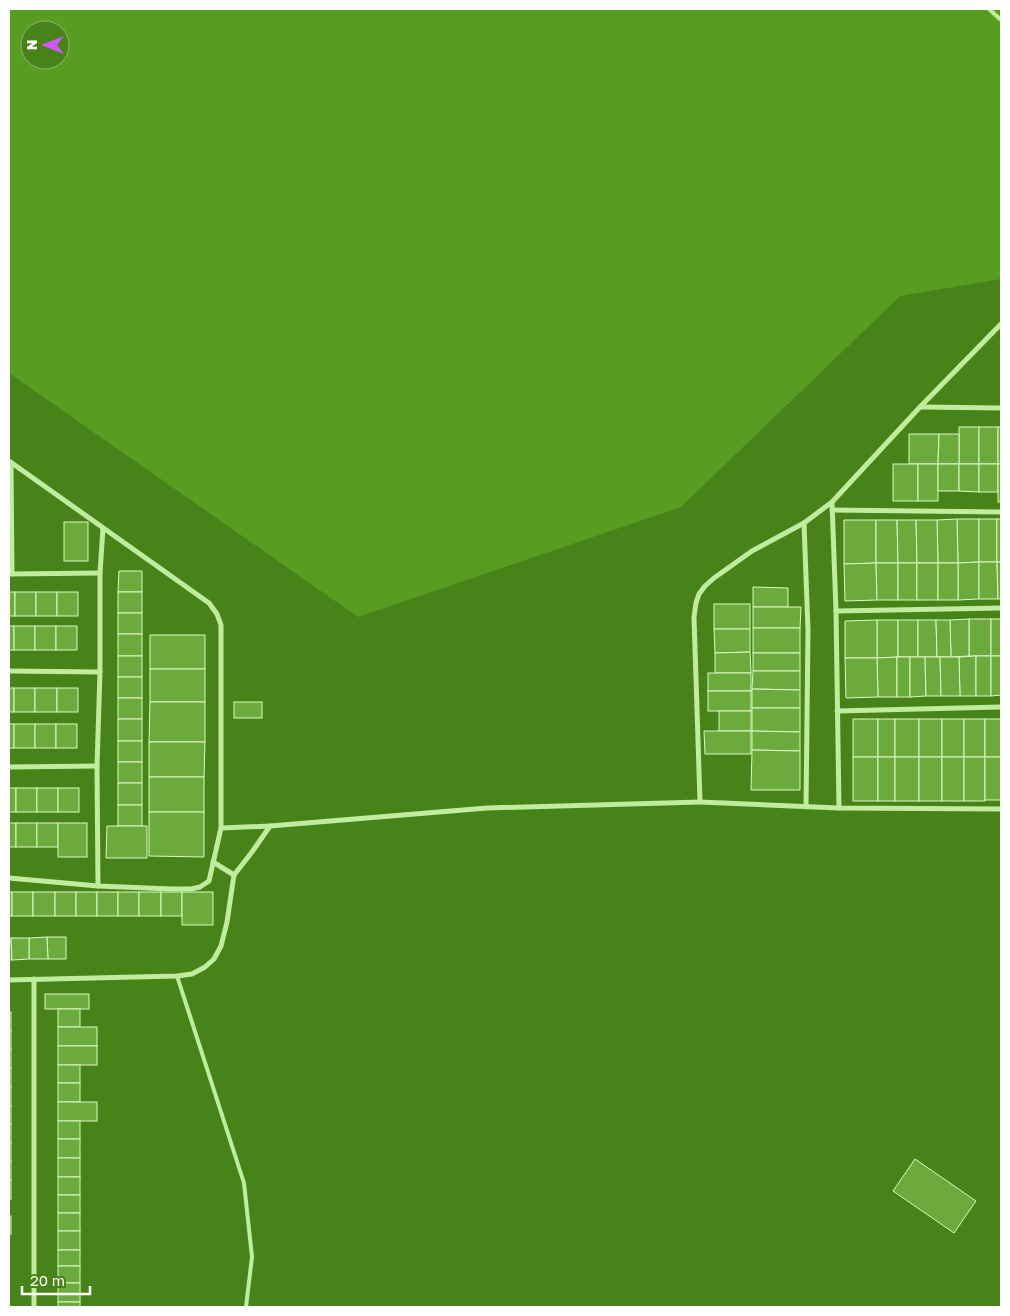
<svg xmlns="http://www.w3.org/2000/svg" width="1010" height="1316" viewBox="0 0 1010 1316" font-family="'Golos Text',sans-serif">
  <style>
    .green { fill: #589c22; fill-rule: evenodd }
    .building { fill: #6daa3d; stroke: #dbf9c2 }
    .lines { fill: none; stroke-linecap: round; stroke-linejoin: round }
    .lane { stroke: #c0ec9d; stroke-width: 4 }
    .street { stroke: #c0ec9d; stroke-width: 5 }
  </style>
  <rect width="100%" height="100%" fill="#478319"/>
  <path class="green" d="M9,9h992v270l-101,17 -219,211 -323,110 -349,-244zM30,30h30v30h-30z"/>
  <g class="building">
    <rect x="959" y="427" width="20" height="37"/>
    <rect x="979" y="427" width="19" height="37"/>
    <rect x="998" y="427" width="3" height="37"/>
    <polygon points="909,434 939,434 938,464 909,464"/>
    <polygon points="939,434 959,434 959,464 938,464"/>
    <rect x="893" y="464" width="25" height="37"/>
    <rect x="918" y="464" width="20" height="37"/>
    <rect x="938" y="464" width="21" height="27"/>
    <polygon points="959,464 979,464 979,492 959,491"/>
    <rect x="979" y="464" width="19" height="28"/>
    <rect x="998" y="464" width="3" height="38"/>
    <polygon points="957,519 979,519 979,562 958,563"/>
    <polygon points="957,519 958,563 938,563 937,520"/>
    <rect x="979" y="519" width="18" height="43"/>
    <rect x="997" y="519" width="4" height="43"/>
    <polygon points="844,520 876,520 876,563 844,564"/>
    <polygon points="876,520 897,520 898,563 876,563"/>
    <polygon points="897,520 916,520 917,563 898,563"/>
    <polygon points="916,520 937,520 938,563 917,563"/>
    <rect x="64" y="522" width="24" height="39"/>
    <polygon points="979,562 979,599 958,600 958,563"/>
    <polygon points="979,562 997,562 998,599 979,599"/>
    <polygon points="997,562 1001,562 1001,599 998,599"/>
    <polygon points="876,563 877,600 845,601 844,564"/>
    <polygon points="876,563 898,563 898,600 877,600"/>
    <rect x="898" y="563" width="19" height="37"/>
    <rect x="917" y="563" width="21" height="37"/>
    <rect x="938" y="563" width="20" height="37"/>
    <polygon points="119,571 142,571 142,592 118,592"/>
    <polygon points="753,587 788,588 788,607 753,607"/>
    <rect x="9" y="592" width="6" height="24"/>
    <rect x="15" y="592" width="21" height="24"/>
    <rect x="36" y="592" width="21" height="24"/>
    <rect x="57" y="592" width="21" height="24"/>
    <rect x="118" y="592" width="24" height="21"/>
    <rect x="714" y="604" width="36" height="25"/>
    <polygon points="753,607 801,607 800,628 753,628"/>
    <rect x="118" y="613" width="24" height="21"/>
    <rect x="969" y="619" width="22" height="37"/>
    <polygon points="969,619 969,656 951,657 950,620"/>
    <rect x="991" y="619" width="10" height="37"/>
    <polygon points="877,620 898,620 898,657 877,658"/>
    <polygon points="877,620 877,658 845,658 845,621"/>
    <rect x="898" y="620" width="20" height="37"/>
    <polygon points="918,620 936,620 937,657 918,657"/>
    <polygon points="936,620 950,620 951,657 937,657"/>
    <rect x="9" y="626" width="5" height="24"/>
    <rect x="14" y="626" width="21" height="24"/>
    <rect x="35" y="626" width="21" height="24"/>
    <rect x="56" y="626" width="21" height="24"/>
    <rect x="753" y="628" width="47" height="25"/>
    <polygon points="714,629 750,629 750,652 715,653"/>
    <rect x="118" y="634" width="24" height="22"/>
    <rect x="150" y="635" width="55" height="34"/>
    <polygon points="750,652 751,673 715,673 715,653"/>
    <rect x="753" y="653" width="47" height="18"/>
    <rect x="118" y="656" width="24" height="21"/>
    <polygon points="976,656 976,696 960,696 959,657"/>
    <rect x="976" y="656" width="15" height="40"/>
    <polygon points="991,656 1001,656 1001,695 991,696"/>
    <polygon points="897,657 897,697 878,697 877,658"/>
    <rect x="897" y="657" width="13" height="40"/>
    <polygon points="910,657 925,657 926,696 910,697"/>
    <polygon points="925,657 940,657 941,696 926,696"/>
    <polygon points="940,657 959,657 960,696 941,696"/>
    <polygon points="845,658 877,658 878,697 846,698"/>
    <rect x="150" y="669" width="55" height="33"/>
    <polygon points="753,671 800,671 800,690 752,689"/>
    <rect x="708" y="673" width="43" height="18"/>
    <rect x="118" y="677" width="24" height="21"/>
    <rect x="9" y="688" width="5" height="24"/>
    <rect x="14" y="688" width="21" height="24"/>
    <rect x="35" y="688" width="22" height="24"/>
    <rect x="57" y="688" width="21" height="24"/>
    <polygon points="752,689 800,690 800,708 752,708"/>
    <rect x="708" y="691" width="43" height="20"/>
    <rect x="118" y="698" width="24" height="21"/>
    <polygon points="150,702 205,702 205,742 149,742"/>
    <rect x="234" y="702" width="28" height="16"/>
    <polygon points="752,708 800,708 800,732 752,731"/>
    <rect x="719" y="711" width="32" height="20"/>
    <rect x="118" y="719" width="24" height="22"/>
    <rect x="853" y="719" width="25" height="38"/>
    <rect x="878" y="719" width="17" height="38"/>
    <rect x="895" y="719" width="24" height="38"/>
    <rect x="919" y="719" width="23" height="38"/>
    <rect x="942" y="719" width="22" height="38"/>
    <rect x="964" y="719" width="21" height="38"/>
    <rect x="985" y="719" width="16" height="38"/>
    <rect x="9" y="724" width="5" height="24"/>
    <rect x="14" y="724" width="21" height="24"/>
    <rect x="35" y="724" width="21" height="24"/>
    <rect x="56" y="724" width="21" height="24"/>
    <polygon points="704,731 751,731 751,754 705,754"/>
    <polygon points="752,731 800,732 800,751 752,750"/>
    <rect x="118" y="741" width="24" height="21"/>
    <polygon points="149,742 205,742 204,777 149,777"/>
    <polygon points="752,750 800,751 800,790 751,790"/>
    <rect x="853" y="757" width="25" height="44"/>
    <rect x="878" y="757" width="17" height="44"/>
    <rect x="895" y="757" width="24" height="44"/>
    <rect x="919" y="757" width="23" height="44"/>
    <rect x="942" y="757" width="22" height="44"/>
    <rect x="964" y="757" width="21" height="44"/>
    <rect x="985" y="757" width="16" height="43"/>
    <rect x="118" y="762" width="24" height="21"/>
    <rect x="149" y="777" width="55" height="35"/>
    <rect x="118" y="783" width="24" height="22"/>
    <rect x="9" y="788" width="7" height="24"/>
    <rect x="16" y="788" width="21" height="24"/>
    <rect x="37" y="788" width="21" height="24"/>
    <rect x="58" y="788" width="21" height="24"/>
    <rect x="118" y="805" width="24" height="21"/>
    <polygon points="149,812 204,812 204,857 149,856"/>
    <rect x="9" y="823" width="7" height="24"/>
    <rect x="16" y="823" width="21" height="24"/>
    <rect x="37" y="823" width="21" height="24"/>
    <rect x="58" y="823" width="29" height="34"/>
    <polygon points="107,826 147,826 147,858 106,858"/>
    <rect x="9" y="892" width="3" height="24"/>
    <rect x="12" y="892" width="21" height="24"/>
    <rect x="33" y="892" width="22" height="24"/>
    <rect x="55" y="892" width="21" height="24"/>
    <rect x="76" y="892" width="21" height="24"/>
    <rect x="97" y="892" width="21" height="24"/>
    <rect x="118" y="892" width="21" height="24"/>
    <rect x="139" y="892" width="22" height="24"/>
    <rect x="161" y="892" width="21" height="24"/>
    <rect x="182" y="892" width="31" height="33"/>
    <polygon points="47,937 66,937 66,959 48,959"/>
    <polygon points="47,937 48,959 29,959 29,938"/>
    <polygon points="9,938 11,938 12,960 9,960"/>
    <polygon points="11,938 29,938 29,959 12,960"/>
    <rect x="45" y="994" width="44" height="15"/>
    <rect x="58" y="1009" width="22" height="18"/>
    <rect x="9" y="1012" width="2" height="19"/>
    <rect x="58" y="1027" width="39" height="19"/>
    <rect x="9" y="1031" width="2" height="18"/>
    <rect x="58" y="1046" width="39" height="19"/>
    <rect x="9" y="1049" width="2" height="19"/>
    <rect x="58" y="1065" width="22" height="18"/>
    <rect x="9" y="1068" width="2" height="19"/>
    <rect x="58" y="1083" width="22" height="19"/>
    <rect x="9" y="1087" width="2" height="19"/>
    <rect x="58" y="1102" width="39" height="19"/>
    <rect x="9" y="1106" width="2" height="18"/>
    <rect x="58" y="1121" width="22" height="18"/>
    <rect x="9" y="1124" width="2" height="19"/>
    <rect x="58" y="1139" width="22" height="19"/>
    <rect x="9" y="1143" width="2" height="18"/>
    <rect x="58" y="1158" width="22" height="19"/>
    <polygon points="915,1159 976,1201 954,1233 893,1191"/>
    <rect x="9" y="1161" width="2" height="19"/>
    <rect x="58" y="1177" width="22" height="18"/>
    <rect x="9" y="1180" width="2" height="19"/>
    <rect x="58" y="1195" width="22" height="18"/>
    <rect x="58" y="1213" width="22" height="18"/>
    <rect x="9" y="1216" width="2" height="18"/>
    <rect x="58" y="1231" width="22" height="19"/>
    <rect x="58" y="1250" width="22" height="16"/>
    <rect x="58" y="1266" width="22" height="17"/>
    <rect x="58" y="1283" width="22" height="19"/>
    <rect x="58" y="1302" width="22" height="5"/>
  </g>
  <g class="lines">
    <g class="lane">
      <polyline points="989,9 1001,20"/>
      <polyline points="177,976 244,1183 252,1257 246,1307"/>
    </g>
    <g class="street">
      <polyline points="1001,324 920,407 832,502 804,523 752,551 714,578 705,586 699,594 696,603 694,617 700,802 839,808 1001,809"/>
      <polyline points="920,407 1001,408"/>
      <polyline points="9,461 209,603 217,614 221,625 221,828 209,881 200,887 191,889 172,889 98,886 9,878"/>
      <polyline points="11,463 12,574"/>
      <polyline points="832,502 836,611 839,808"/>
      <polyline points="832,510 1001,512"/>
      <polyline points="804,523 808,630 806,807"/>
      <polyline points="11,574 100,573"/>
      <polyline points="836,611 1001,608"/>
      <polyline points="9,671 100,672"/>
      <polyline points="837,711 1001,707"/>
      <polyline points="9,767 97,766"/>
      <polyline points="221,828 270,826 487,808 700,802"/>
      <polyline points="213,862 234,875"/>
      <polyline points="98,886 97,766 100,672 100,573 103,528"/>
      <polyline points="34,979 34,1307"/>
      <polyline points="9,980 177,976 192,974 205,967 214,959 221,946 227,922 234,875 252,852 270,826"/>
    </g>
  </g>
  <rect width="1010" height="1316" fill="none" stroke="#ffffff" stroke-width="20"/>
  <g transform="translate(45 45) rotate(270)"><circle r="24" fill="#478319" stroke="#91b575"/>
  <path d="M0-4L9 19L0 12L-9 19Z" fill="#cf58ff"/>
  <text y="-8" font-size="14" font-weight="bold" text-anchor="middle" fill="#ffffff">N</text>
  </g>
  <path d="M22 1286v8h68v-8" fill="none" stroke="#ffffff" stroke-width="2.5"/>
  <text x="30" y="1286" font-size="15" fill="#ffffff" stroke="#478319" stroke-width="4" paint-order="stroke">20 m</text>
</svg>
